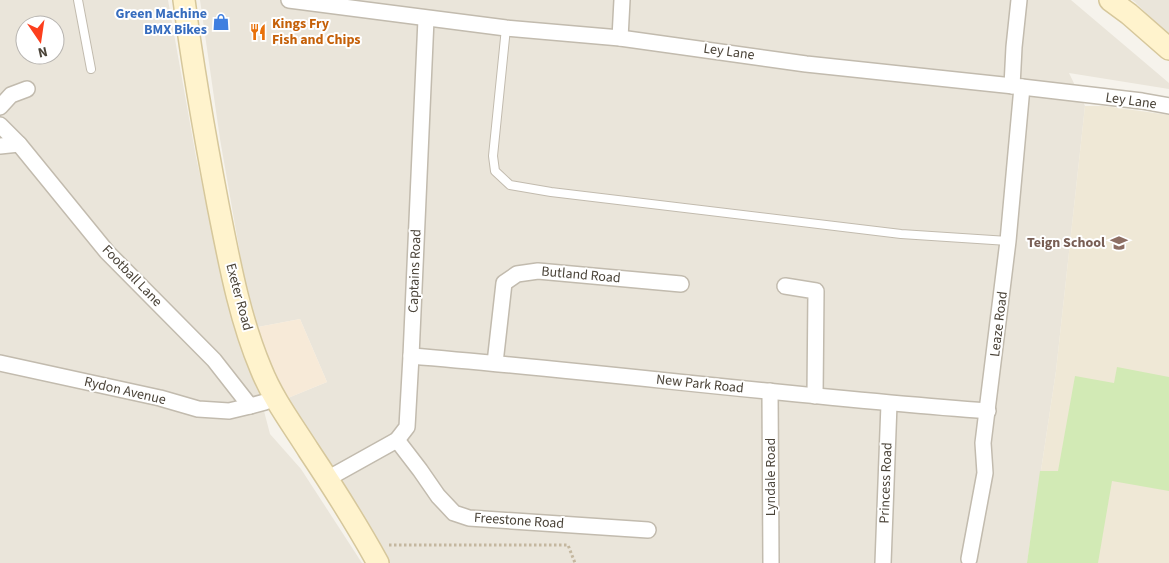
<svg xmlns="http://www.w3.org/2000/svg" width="1169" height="563" viewBox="0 0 1169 563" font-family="'Source Sans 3',sans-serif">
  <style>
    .residential { fill: #eae5da; fill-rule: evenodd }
    .commercial { fill: #f7ead8 }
    .education { fill: #efe8d6 }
    .green { fill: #d2eab5 }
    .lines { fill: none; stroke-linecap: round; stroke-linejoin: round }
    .lane-casing { stroke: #c2bbae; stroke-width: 10 }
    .street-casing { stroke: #c2bbae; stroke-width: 18 }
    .secondary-casing { stroke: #d6c79b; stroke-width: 24 }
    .path { stroke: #c4b79f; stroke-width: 3; stroke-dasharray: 2.5 2.5; stroke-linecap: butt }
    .lane { stroke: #fff; stroke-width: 8 }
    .street { stroke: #fff; stroke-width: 15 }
    .secondary { stroke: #fff3cd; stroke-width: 21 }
    .labels { text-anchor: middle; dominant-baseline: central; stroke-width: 4; stroke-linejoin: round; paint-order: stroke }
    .shop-label { font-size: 14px; font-weight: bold; fill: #366cbe; stroke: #fff; text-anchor: end }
    .food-label { font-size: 14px; font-weight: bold; fill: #c56008; stroke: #fff; text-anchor: start }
    .street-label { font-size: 14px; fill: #4b4439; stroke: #fff }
    .education-label { font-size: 14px; font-weight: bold; fill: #785e54; stroke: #fff; text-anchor: end }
  </style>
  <rect width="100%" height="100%" fill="#f6f3ec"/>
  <g class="residential">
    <path d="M0,0h168l28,157 29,133 18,63 15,35 12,46 31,35 61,94h-362zM25,25h30v30h-30z"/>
    <polygon points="200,0 1071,0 1169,83 1169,89 1069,73 1085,106 1056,371 1027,563 389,563 288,398 327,382 300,319 253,328 220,139"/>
    <polygon points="1132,0 1169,0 1169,37 1135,2"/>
  </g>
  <polygon class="commercial" points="300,319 327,382 288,398 253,328"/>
  <polygon class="education" points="1085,106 1104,106 1169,115 1169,563 1027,563 1056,371"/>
  <polygon class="green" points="1117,367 1169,377 1169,491 1112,481 1098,563 1027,563 1040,471 1058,471 1075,376 1114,383"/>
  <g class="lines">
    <g class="lane-casing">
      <g id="lane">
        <polyline points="78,0 91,69"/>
        <polyline points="506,28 493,156 495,171 510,185 551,192 901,234 1008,241"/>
      </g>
    </g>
    <g class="street-casing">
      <g id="street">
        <polyline points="289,0 506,28 620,38 806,64 1022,87 1142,101 1169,106"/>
        <polyline points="620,38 622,0"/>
        <polyline points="1012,86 1014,47 1019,0"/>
        <polyline points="0,107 11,95 27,89"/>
        <polyline points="0,125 19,144 107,252 214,360 250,406 265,402 274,398"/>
        <polyline points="0,146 19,144"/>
        <polyline points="785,286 816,291 815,396"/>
        <path d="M411,356c193,16 385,41 577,55"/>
        <polyline points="0,363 160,398 198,409 229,411 250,406"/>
        <polyline points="495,363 504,283 517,274 538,271 681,284"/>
        <polyline points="770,391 771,563"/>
        <polyline points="397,440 420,470 438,496 454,513 469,518 648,530"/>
        <polyline points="327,479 397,440 407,427 411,356 426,19"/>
        <polyline points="969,559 985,473 983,443 1008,241 1022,87"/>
        <polyline points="883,563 889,404"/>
      </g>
    </g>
    <g class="secondary-casing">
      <g id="secondary">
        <path d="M184,0c9,69 21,137 34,205 11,55 21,112 43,164 12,30 31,55 48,82 24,36 48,74 69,112"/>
        <polyline points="1110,0 1129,14 1169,49"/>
      </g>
    </g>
    <polyline class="path" points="389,545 568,545 575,563"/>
    <use href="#lane" class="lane"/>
    <use href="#street" class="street"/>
    <use href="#secondary" class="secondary"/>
  </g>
  <defs>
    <g id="shop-bare" transform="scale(1.35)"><path d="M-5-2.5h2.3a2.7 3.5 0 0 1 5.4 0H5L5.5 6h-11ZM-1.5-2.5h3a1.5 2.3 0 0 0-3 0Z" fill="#3f7fe0" stroke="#fff" stroke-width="2.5" paint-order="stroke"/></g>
    <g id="restaurant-bare" transform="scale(1.35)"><path d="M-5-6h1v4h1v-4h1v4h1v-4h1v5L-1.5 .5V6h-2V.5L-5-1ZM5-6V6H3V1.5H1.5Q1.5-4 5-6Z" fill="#e8710a" stroke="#fff" stroke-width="2.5" paint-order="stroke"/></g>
    <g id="school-bare" transform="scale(1.35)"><path d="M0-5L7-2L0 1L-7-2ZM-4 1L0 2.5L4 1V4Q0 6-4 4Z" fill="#8d6e63" stroke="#fff" stroke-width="2.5" paint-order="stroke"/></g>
  </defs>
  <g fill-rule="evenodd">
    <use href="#shop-bare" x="221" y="22"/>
    <use href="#restaurant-bare" x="258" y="32"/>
    <use href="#school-bare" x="1119" y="243"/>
  </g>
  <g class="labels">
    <g class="shop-label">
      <text x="207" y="14">Green Machine<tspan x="207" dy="16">BMX Bikes</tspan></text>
    </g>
    <g class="food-label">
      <text x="272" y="24">Kings Fry<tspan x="272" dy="16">Fish and Chips</tspan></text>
    </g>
    <g class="street-label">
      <text transform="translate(729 52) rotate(8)">Ley Lane</text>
      <text transform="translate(1131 101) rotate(8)">Ley Lane</text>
      <text transform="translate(415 271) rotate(-88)">Captains Road</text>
      <text transform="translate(581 275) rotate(5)">Butland Road</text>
      <text transform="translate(132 276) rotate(46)">Football Lane</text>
      <text transform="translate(239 297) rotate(75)">Exeter Road</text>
      <text transform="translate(999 324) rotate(-83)">Leaze Road</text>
      <text transform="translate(700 384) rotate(6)">New Park Road</text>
      <text transform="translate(125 391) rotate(13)">Rydon Avenue</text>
      <text transform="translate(771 477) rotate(-90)">Lyndale Road</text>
      <text transform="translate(886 483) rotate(-88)">Princess Road</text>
      <text transform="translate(519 521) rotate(4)">Freestone Road</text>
    </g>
    <g class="education-label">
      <text x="1105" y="243">Teign School</text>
    </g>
  </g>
  <g transform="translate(40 40) rotate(167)"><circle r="24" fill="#ffffff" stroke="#b7b4b0"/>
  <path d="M0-4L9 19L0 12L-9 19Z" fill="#fc3f1d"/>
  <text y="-8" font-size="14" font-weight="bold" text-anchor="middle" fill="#4b4439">N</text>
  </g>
</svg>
